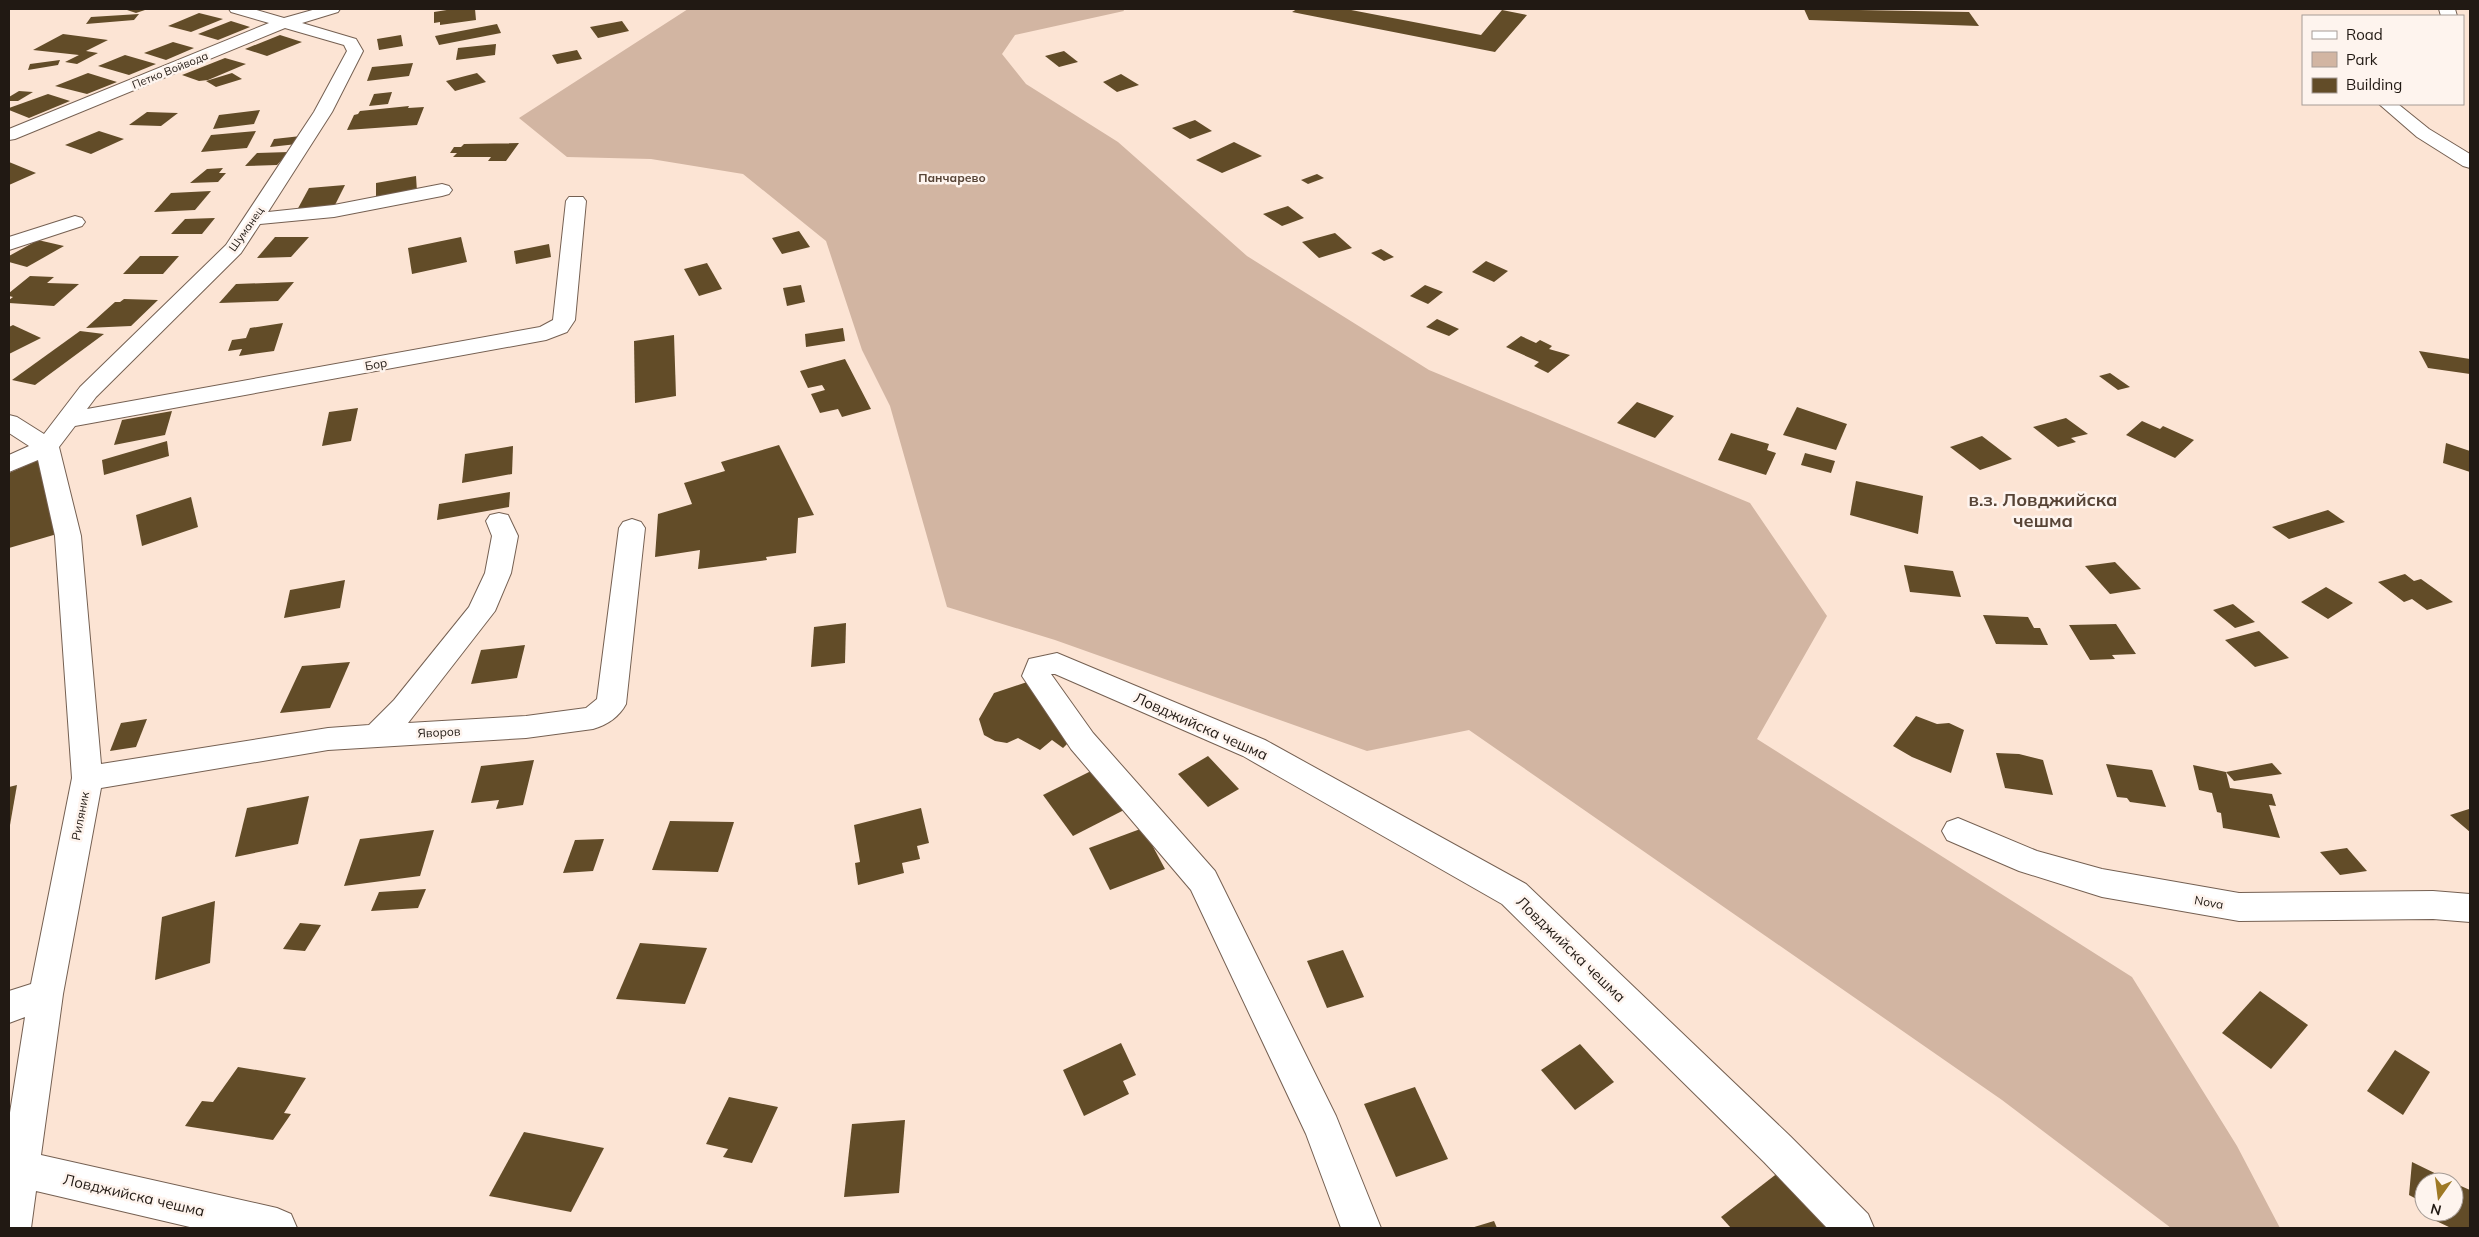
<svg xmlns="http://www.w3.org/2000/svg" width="2479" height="1237" viewBox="0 0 2479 1237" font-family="Mulish,sans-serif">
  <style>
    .green { fill: #d2b5a2 }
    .building { fill: #624c28 }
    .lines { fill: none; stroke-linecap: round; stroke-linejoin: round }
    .minor-casing { stroke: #756052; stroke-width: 2 }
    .minor { fill: #fff; fill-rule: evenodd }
    .labels { text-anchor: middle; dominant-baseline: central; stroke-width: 5; stroke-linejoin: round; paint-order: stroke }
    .far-street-label { font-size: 11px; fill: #211913; stroke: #fef4ee }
    .far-quarter-label { font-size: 12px; font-weight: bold; fill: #574436; stroke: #fef4ee }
    .street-label { font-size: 12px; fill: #211913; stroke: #fef4ee }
    .near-street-label { font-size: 15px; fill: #211913; stroke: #fef4ee }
    .district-label { font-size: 18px; font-weight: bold; fill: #574436; stroke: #fef4ee }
  </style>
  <rect width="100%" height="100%" fill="#fce4d4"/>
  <polygon class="green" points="688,9 1123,9 1124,11 1015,35 1002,54 1026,84 1118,142 1247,256 1429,370 1750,503 1827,616 1757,739 2132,977 2237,1146 2280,1228 2171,1228 2002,1100 1469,730 1367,751 1055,640 947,607 890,406 862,350 826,241 743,174 651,159 567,157 519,118"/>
  <g class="building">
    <polygon points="124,9 148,9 136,13"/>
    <polygon points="453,9 475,9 476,20 440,25 440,22 434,23 434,12"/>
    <polygon points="1297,9 1346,9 1481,35 1502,10 1527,15 1495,52 1292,12"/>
    <polygon points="1804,9 1969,12 1979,26 1809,20"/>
    <polygon points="199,13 223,19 191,32 168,26"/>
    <polygon points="139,14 134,20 86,24 91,17"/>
    <polygon points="231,21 250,27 218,40 198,34"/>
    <polygon points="622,21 629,31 598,38 590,27"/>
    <polygon points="497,24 501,33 439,45 435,36"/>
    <polygon points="63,34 86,37 108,40 86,51 98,53 77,64 65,62 79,55 33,50"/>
    <polygon points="280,35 302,42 267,56 245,49"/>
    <polygon points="401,35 403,46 379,50 377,39"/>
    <polygon points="173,42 194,48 166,60 144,53"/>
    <polygon points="496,44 495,55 456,60 458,48"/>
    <polygon points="577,50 582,59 557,64 552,55"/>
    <polygon points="1064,51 1078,62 1059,67 1045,56"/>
    <polygon points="125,55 156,64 129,75 98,66"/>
    <polygon points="225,58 246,64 208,80 199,81 182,75"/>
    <polygon points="60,60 58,65 28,70 30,64"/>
    <polygon points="413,63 409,76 367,81 372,67"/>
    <polygon points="88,73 117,82 87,94 55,86"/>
    <polygon points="232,73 242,79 216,87 206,81"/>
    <polygon points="477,73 486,82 455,91 446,81"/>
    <polygon points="1121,74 1139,85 1117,92 1103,82"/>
    <polygon points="19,91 33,92 18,101 9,101 9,97"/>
    <polygon points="392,92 388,104 369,106 374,94"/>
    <polygon points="48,94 70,101 29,118 9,110 9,108"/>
    <polygon points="409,106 408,108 424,107 417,125 347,130 354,115 358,114 360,111"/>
    <polygon points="260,110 254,124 213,129 219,115"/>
    <polygon points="147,112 178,113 161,126 129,125"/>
    <polygon points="1195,120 1212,131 1190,139 1172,128"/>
    <polygon points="99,131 124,139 91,154 65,145"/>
    <polygon points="256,131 247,148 201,152 211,135"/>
    <polygon points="301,136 297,144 270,147 274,139"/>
    <polygon points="1234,142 1262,156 1222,173 1196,160"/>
    <polygon points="519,143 506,161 488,161 491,157 453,157 457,153 450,153 454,147 461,147 464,144"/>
    <polygon points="289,152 277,165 245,166 257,153"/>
    <polygon points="9,162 36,173 9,185"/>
    <polygon points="223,168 219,173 226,173 218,182 190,183 207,169"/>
    <polygon points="1317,174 1324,178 1308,184 1301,180"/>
    <polygon points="416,176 417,192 376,199 376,183"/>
    <polygon points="345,185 333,209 296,212 309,188"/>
    <polygon points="211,191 195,210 154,212 171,193"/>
    <polygon points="1288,206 1304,218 1282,226 1263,214"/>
    <polygon points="215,218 202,234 171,234 185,219"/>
    <polygon points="799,231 810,247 782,254 772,238"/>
    <polygon points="1335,233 1352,248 1319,258 1302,242"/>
    <polygon points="275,237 309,237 291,257 257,258"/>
    <polygon points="461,237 467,262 412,274 408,248"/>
    <polygon points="38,240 64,246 27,267 9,262 9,256"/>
    <polygon points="549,244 551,257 516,264 514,251"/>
    <polygon points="1381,249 1394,257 1384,261 1371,253"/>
    <polygon points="140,256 179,256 163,274 123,274"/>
    <polygon points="1486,261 1508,271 1494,282 1472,272"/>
    <polygon points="707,263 722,289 699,296 684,269"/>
    <polygon points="30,276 54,277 47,283 79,284 54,306 9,303 9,300 13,297 9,296 9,293"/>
    <polygon points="294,282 278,301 219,303 236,284"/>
    <polygon points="801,285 805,302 787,306 783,288"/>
    <polygon points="1425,285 1443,292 1428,304 1410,296"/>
    <polygon points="124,299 158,300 131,326 86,328 115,302 120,302"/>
    <polygon points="1437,319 1459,329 1449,336 1426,327"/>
    <polygon points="283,323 274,351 239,356 242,349 228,351 232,340 246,338 250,328"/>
    <polygon points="13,325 41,338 9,354 9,327"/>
    <polygon points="843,328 845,341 806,347 805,334"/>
    <polygon points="80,331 104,334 35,385 12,380"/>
    <polygon points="674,335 676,396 635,403 634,341"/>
    <polygon points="1521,336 1536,343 1540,340 1552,346 1549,349 1570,355 1548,373 1534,366 1539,362 1506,347"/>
    <polygon points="2419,351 2470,359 2470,374 2428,368"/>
    <polygon points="845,359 871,409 842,417 838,409 820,413 811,394 825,390 822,385 808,388 800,371"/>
    <polygon points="2110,373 2130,387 2118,390 2099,376"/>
    <polygon points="1637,402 1674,416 1655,438 1617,423"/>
    <polygon points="1797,407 1847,424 1836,450 1783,435"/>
    <polygon points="358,408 351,441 322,446 329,412"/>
    <polygon points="172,411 165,435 114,445 122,420"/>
    <polygon points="2066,418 2088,434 2071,438 2076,442 2058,447 2033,427"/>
    <polygon points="2142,421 2160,429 2163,426 2194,440 2175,458 2126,435"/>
    <polygon points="1731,433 1769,444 1767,450 1776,453 1766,475 1718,460"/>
    <polygon points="1982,436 2012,459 1980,470 1950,447"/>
    <polygon points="167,441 169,456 104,475 102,460"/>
    <polygon points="2446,443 2470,451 2470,472 2443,463"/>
    <polygon points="779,445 814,515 798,518 796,553 766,557 767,560 698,569 700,550 655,557 658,514 692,504 684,483 725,471 721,462"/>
    <polygon points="513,446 512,474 462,483 465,454"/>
    <polygon points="1805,453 1835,461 1831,473 1801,465"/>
    <polygon points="43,458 57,534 9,548 9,473"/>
    <polygon points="1856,481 1923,496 1918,534 1850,515"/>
    <polygon points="510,492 509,507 437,520 439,504"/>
    <polygon points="191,497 198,527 142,546 136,515"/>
    <polygon points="2328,510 2345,522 2289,539 2272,527"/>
    <polygon points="2115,562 2141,589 2110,594 2085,566"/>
    <polygon points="1904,565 1953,571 1961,597 1910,592"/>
    <polygon points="2405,574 2414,581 2421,579 2453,602 2427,610 2412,599 2404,602 2378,582"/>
    <polygon points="345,580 340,608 284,618 290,590"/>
    <polygon points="2326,587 2353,603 2328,619 2301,602"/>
    <polygon points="2233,604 2255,622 2235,628 2213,610"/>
    <polygon points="1983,615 2028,617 2034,628 2040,628 2048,645 1996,644"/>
    <polygon points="846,623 845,663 811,667 814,627"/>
    <polygon points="2116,624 2136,654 2112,655 2115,659 2090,660 2069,625"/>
    <polygon points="2259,631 2289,658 2255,667 2225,640"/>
    <polygon points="525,645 517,678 471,684 481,650"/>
    <polygon points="350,662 330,708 280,713 302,666"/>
    <polygon points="1030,681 1074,737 1063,748 1052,740 1040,750 1018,738 1007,743 995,741 984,735 979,719 994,693"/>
    <polygon points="1916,716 1937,724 1949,723 1964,730 1951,773 1912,757 1893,746"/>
    <polygon points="147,719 136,747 110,751 121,723"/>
    <polygon points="1996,753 2019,754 2043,760 2053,795 2005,788"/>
    <polygon points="1208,756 1239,789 1208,807 1178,774"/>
    <polygon points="534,760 523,805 496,809 499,800 471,803 481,766"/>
    <polygon points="2272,763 2282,774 2234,781 2226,772"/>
    <polygon points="2106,764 2152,770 2166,807 2130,802 2127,798 2117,797"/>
    <polygon points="2193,765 2226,772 2230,788 2272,794 2276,806 2269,805 2280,838 2223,828 2221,813 2217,812 2212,793 2199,790"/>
    <polygon points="1097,768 1128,808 1073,836 1043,795"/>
    <polygon points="17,785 10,825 9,825 9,787"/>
    <polygon points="309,796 298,844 235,857 247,808"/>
    <polygon points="921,808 929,843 917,846 920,859 902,863 904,873 858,885 855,863 860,862 854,825"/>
    <polygon points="2469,809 2470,810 2470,832 2450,815"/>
    <polygon points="670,821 734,822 718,872 652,870"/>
    <polygon points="1143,828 1165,869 1110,890 1089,848"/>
    <polygon points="434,830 420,876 344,886 360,839"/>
    <polygon points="604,839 593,871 563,873 575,840"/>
    <polygon points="2347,848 2367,871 2340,875 2320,852"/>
    <polygon points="426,889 418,908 371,911 379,892"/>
    <polygon points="215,901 210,963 155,980 162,917"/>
    <polygon points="300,923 321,925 305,951 283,949"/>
    <polygon points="640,943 707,948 685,1004 616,999"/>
    <polygon points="1343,950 1364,997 1327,1008 1307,961"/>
    <polygon points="2260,991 2308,1025 2271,1069 2222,1033"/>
    <polygon points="1121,1043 1136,1075 1123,1081 1129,1094 1084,1116 1063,1070"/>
    <polygon points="1580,1044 1614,1082 1575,1110 1541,1070"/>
    <polygon points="2395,1050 2430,1072 2403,1115 2367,1091"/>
    <polygon points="238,1067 306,1078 284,1113 291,1114 273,1140 185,1126 202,1101 213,1102"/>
    <polygon points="1415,1087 1448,1159 1396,1177 1364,1104"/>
    <polygon points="729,1097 778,1107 752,1163 723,1157 728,1149 706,1144"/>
    <polygon points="905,1120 899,1193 844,1197 852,1124"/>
    <polygon points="524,1132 604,1148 571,1212 489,1196"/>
    <polygon points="2412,1162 2453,1182 2424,1182 2424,1203 2409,1195"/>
    <polygon points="1783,1169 1840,1228 1731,1228 1721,1217"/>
    <polygon points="2454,1183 2470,1190 2470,1228 2451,1228 2432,1219 2433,1212 2454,1212"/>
    <polygon points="1494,1221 1497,1228 1471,1228"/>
  </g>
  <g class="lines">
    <g class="minor-casing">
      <g id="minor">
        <path d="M229,9h24l31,9 32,-9h24l-2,3 -36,11 54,16 7,12 -31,61 -64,100 66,-7 108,-21 7,2 3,4 -3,4 -7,2 -108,21 -74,7 -19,29 -145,144 -9,12 453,-82 13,-7 13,-119 3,-4h14l3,4 -11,119 -8,12 -21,8 -471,86 -16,21 22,89 20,228 227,-36 41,-3 25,-25 75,-93 16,-34 7,-37 -6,-15 4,-6 9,-2 9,2 10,21 -7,37 -16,38 -87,112 118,-7 60,-8 11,-9 22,-171 4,-6 9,-3 9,3 4,6 -19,176c-7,13 -19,21 -33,25l-67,9 -198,12 -227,38 -38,206 -22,161 236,53 14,6 6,14h-103l-158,-37 -5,37h-22v-109l16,-102 -16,6v-32l22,-7 41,-206 -17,-242 -17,-76 -29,12v-17l20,-9 -20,-13v-18l8,2 27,17 36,-47 146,-142 88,-133 33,-61 -3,-6 -59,-17 -270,111 -6,1v-11l260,-106 -38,-11z"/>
        <polygon points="2439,9 2455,9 2457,16 2441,16"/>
        <polygon points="2379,104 2398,104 2429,129 2470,154 2470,168 2463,166 2417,137"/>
        <polygon points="75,216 82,218 85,222 82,226 9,250 9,237"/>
        <polygon points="1057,653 1265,740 1526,884 1790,1136 1868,1214 1874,1228 1827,1228 1764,1162 1502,904 1243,756 1055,674 1051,674 1093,733 1215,871 1336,1116 1381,1228 1341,1228 1306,1134 1191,890 1071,749 1022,676 1029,659"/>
        <polygon points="1958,818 2037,851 2102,869 2239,893 2433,891 2470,894 2470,922 2433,919 2239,921 2102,897 2019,871 1947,840 1942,831 1947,822"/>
      </g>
    </g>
    <use href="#minor" class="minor"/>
  </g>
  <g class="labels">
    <g class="far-street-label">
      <text transform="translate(170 70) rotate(-22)">Петко Войвода</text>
      <text transform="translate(246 229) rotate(-55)">Шуманец</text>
    </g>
    <g class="far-quarter-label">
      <text x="952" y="177">Панчарево</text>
    </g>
    <g class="street-label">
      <text transform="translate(376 364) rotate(-10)">Бор</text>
      <text transform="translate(439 732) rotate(-3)">Яворов</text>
      <text transform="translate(80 816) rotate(-79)">Риляник</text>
      <text transform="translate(2209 902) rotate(10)">Nova</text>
    </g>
    <g class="near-street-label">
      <text transform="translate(1201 726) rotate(24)">Ловджийска чешма</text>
      <text transform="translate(1571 949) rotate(44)">Ловджийска чешма</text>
      <text transform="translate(134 1195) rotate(13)">Ловджийска чешма</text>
    </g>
    <g class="district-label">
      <text x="2043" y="499">в.з. Ловджийска<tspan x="2043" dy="21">чешма</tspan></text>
    </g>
  </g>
  <rect width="2479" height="1237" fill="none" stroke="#211913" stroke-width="20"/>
  <rect x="2302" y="15" width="162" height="90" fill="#fef4ee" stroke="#a69c96"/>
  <rect x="2312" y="31" width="25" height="8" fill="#ffffff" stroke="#a69c96"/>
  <text x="2346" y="40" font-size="15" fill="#211913">Road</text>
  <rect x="2312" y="52" width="25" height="15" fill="#d2b5a2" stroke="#a69c96"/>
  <text x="2346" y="65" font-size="15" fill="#211913">Park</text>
  <rect x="2312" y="78" width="25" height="15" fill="#624c28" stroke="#a69c96"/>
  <text x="2346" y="90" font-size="15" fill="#211913">Building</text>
  <g transform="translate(2439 1197) rotate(194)"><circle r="24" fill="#fef4ee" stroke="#a69c96"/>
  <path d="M0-4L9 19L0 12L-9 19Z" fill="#9e7925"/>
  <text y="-8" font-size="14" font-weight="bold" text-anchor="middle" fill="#211913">N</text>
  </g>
</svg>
